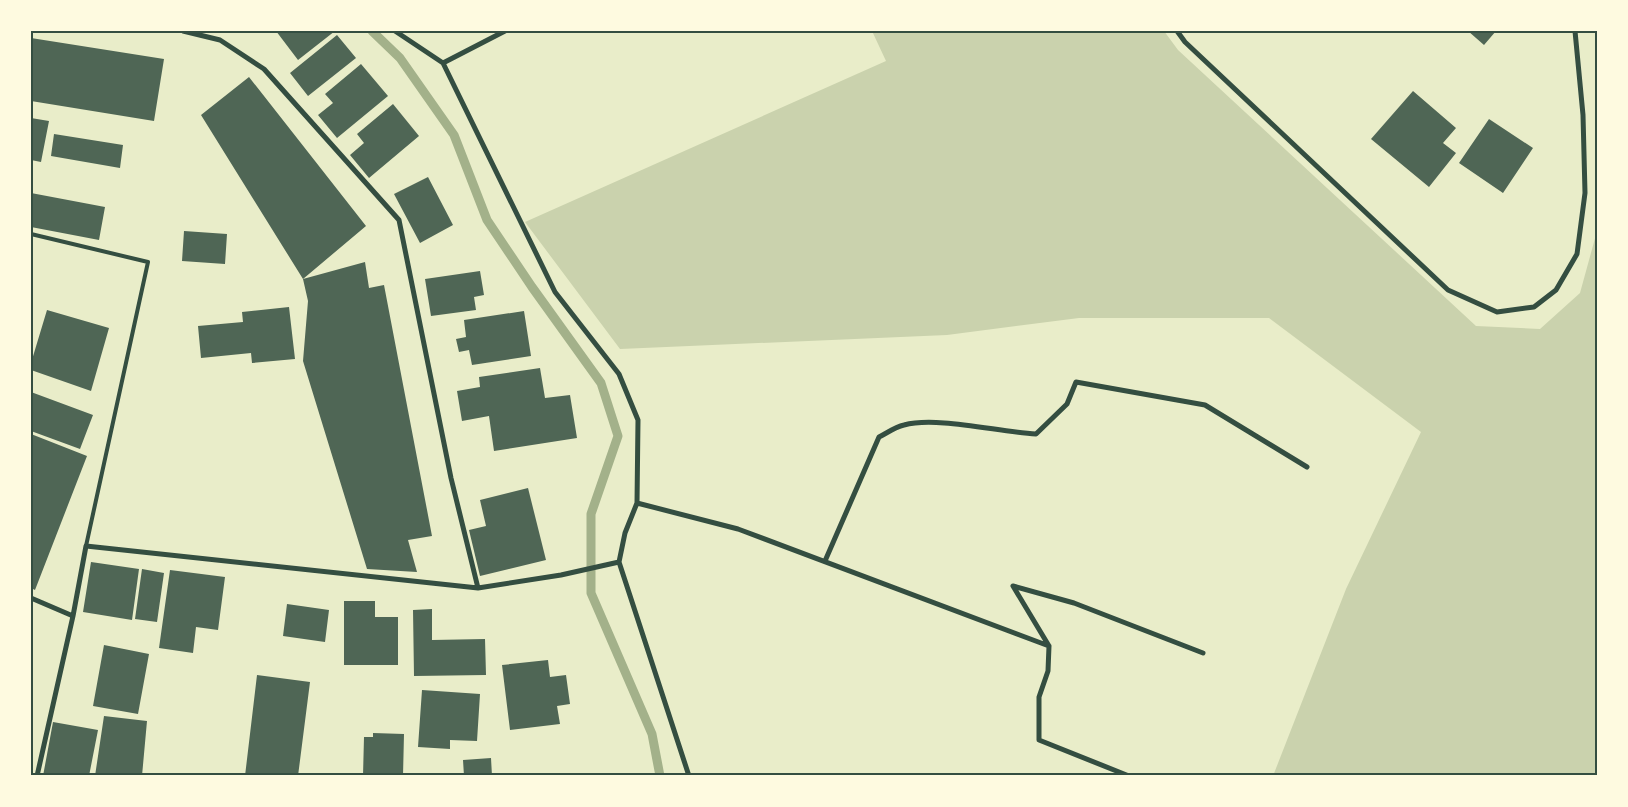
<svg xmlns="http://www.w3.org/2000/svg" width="1628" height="807" font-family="Manrope,sans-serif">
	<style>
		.green { fill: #cad2ad }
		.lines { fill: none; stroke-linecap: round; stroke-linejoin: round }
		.stream { stroke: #a3b18a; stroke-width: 9 }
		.building { fill: #4f6655 }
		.service { stroke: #344e41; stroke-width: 4 }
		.minor { stroke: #344e41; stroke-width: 5 }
		.neatline { fill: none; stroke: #344e41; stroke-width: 2 }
	</style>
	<rect width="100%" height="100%" fill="#e9edc9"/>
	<path class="green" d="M872 31H1164L1178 50 1476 326 1540 329 1580 293 1597 231V776H1273L1346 589 1421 432 1269 318H1079L947 335 620 349 525 222 886 61Z"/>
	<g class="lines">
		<path class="stream" d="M372 31 400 58 454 135 487 220 532 287 601 383 618 436 591 514V593L652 734 660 776"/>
	</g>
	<path class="building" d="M276 31H335L298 60Z
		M1468 31H1496L1484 45Z
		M337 35 356 58 308 96 290 73Z
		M31 38 164 59 154 121 31 101Z
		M361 64 388 96 337 138 318 115 333 103 325 94Z
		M249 77 366 226 303 279 201 115Z
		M1413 91 1456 128 1443 143 1456 153 1429 187 1371 139Z
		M393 104 419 136 369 178 350 155 364 143 357 134Z
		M31 118 49 121 41 162 31 160Z
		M1489 119 1533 148 1503 193 1459 163Z
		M54 134 123 145 120 168 51 156Z
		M428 177 453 225 420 243 394 194Z
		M31 193 105 207 99 240 31 227Z
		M184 231 227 234 225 264 182 261Z
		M365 262 369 288 384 285 432 536 408 540 417 572 367 569 303 361 308 301 303 279Z
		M480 271 484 295 474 297 476 310 431 316 425 279Z
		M289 307 295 359 252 363 251 353 201 358 198 326 243 322 242 312Z
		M47 310 109 328 91 391 31 370V363Z
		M524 311 531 356 472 365 469 350 459 352 456 339 466 337 464 320Z
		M540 368 545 398 570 395 577 438 494 451 489 416 462 421 457 391 480 387 479 377Z
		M31 392 93 415 80 449 31 431Z
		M31 434 87 456 35 590 31 588Z
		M528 488 546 560 480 576 469 530 486 526 480 500Z
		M91 562 139 569 132 620 83 612Z
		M142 569 164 573 157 622 135 619Z
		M170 570 225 577 218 630 196 627 193 653 159 648Z
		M344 601H375V617H398V665H344Z
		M287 604 329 610 325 642 283 636Z
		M432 609V640L485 639 486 675 414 676 413 610Z
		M104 645 149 654 138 714 93 706Z
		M548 660 550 677 566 675 570 704 557 706 560 724 510 730 502 665Z
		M257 675 310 682 298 776H245Z
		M422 690 480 694 477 741 450 740V749L418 747Z
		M104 716 147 721 142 776H95Z
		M53 722 98 730 89 776H43Z
		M373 733 404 734 403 776H363L364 737H373Z
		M491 758 492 776H464L463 760Z"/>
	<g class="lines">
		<path class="service" d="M31 234 148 262 86 546"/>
		<path class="minor" d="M183 31 220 40 264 69 399 220 451 478 478 588
			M395 31 443 63 555 292 619 374 638 420 637 503 625 533 619 562 689 776
			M1177 31 1185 42 1448 290 1497 312 1534 307 1556 290 1577 254 1585 193 1583 115 1575 31
			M443 63 505 31
			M637 503 738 529 1049 646
			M825 561 879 437C887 433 895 427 904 425 936 416 999 432 1036 434L1067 404 1076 382 1205 405 1307 467
			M31 598 73 616
			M37 776 73 616 86 546 478 588 561 575 619 562
			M1129 776 1039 740V697L1048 671 1049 646 1013 586 1074 603 1203 653"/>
	</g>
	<rect width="1628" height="807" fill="none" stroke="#fefae0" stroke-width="65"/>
	<rect x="32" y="32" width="1564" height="742" class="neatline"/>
</svg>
